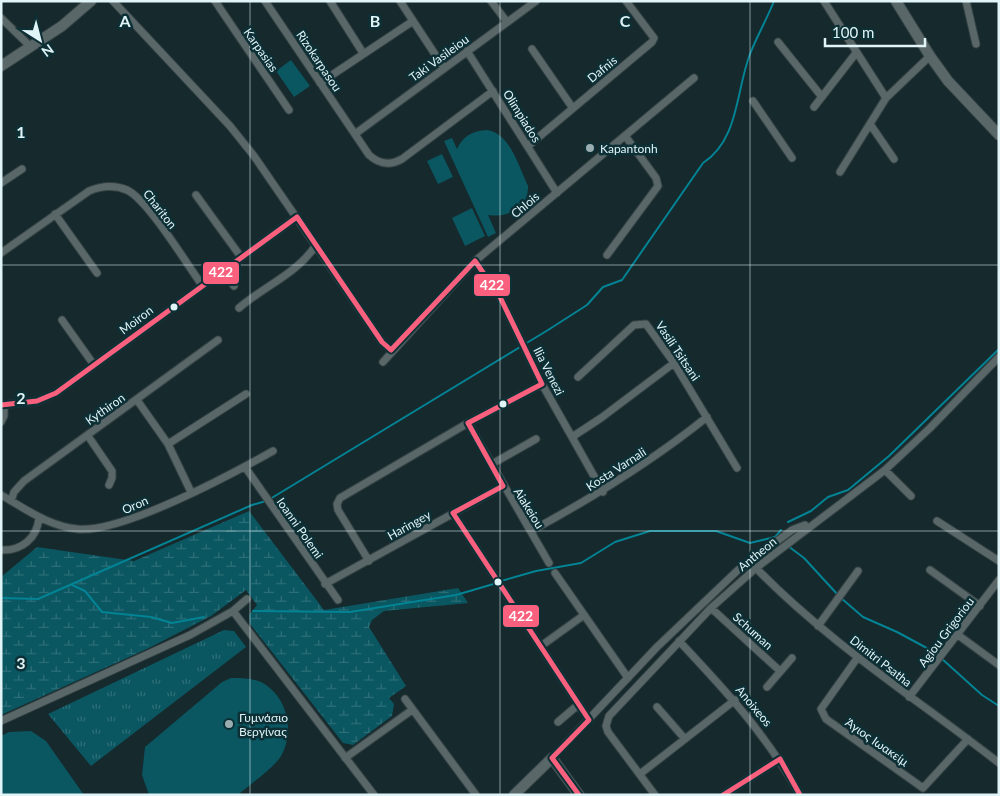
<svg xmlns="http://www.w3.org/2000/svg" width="1000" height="796" font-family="Lato,sans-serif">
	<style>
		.grass { fill: url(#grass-tufts) }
		.wetland { fill: url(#wetland-marsh) }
		.pitch { fill: #0a5661 }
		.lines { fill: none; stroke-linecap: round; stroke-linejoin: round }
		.stream { stroke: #038394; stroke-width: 2 }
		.street-casing { stroke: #354345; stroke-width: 9 }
		.secondary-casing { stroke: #354345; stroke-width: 12 }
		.street { stroke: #5a6769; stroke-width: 7 }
		.secondary { stroke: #5a6769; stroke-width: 10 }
		.bus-1-casing { stroke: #0c3036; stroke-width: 9 }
		.bus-1 { stroke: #f8607d; stroke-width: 5 }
		.grid { fill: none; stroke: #e1f4f7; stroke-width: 1; stroke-opacity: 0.55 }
		.poi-dot { fill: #9aadb0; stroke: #0c3036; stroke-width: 2 }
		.bus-dot { fill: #e1f4f7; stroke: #0c3036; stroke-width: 2 }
		.labels { text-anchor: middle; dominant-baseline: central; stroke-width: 5; stroke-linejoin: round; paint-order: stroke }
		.street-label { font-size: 12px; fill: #e1f4f7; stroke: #0c3036 }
		.poi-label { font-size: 12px; fill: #e1f4f7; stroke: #0c3036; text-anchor: start }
		.grid-label { font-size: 16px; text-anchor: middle; font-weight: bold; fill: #e1f4f7; stroke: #0c3036; stroke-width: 5; stroke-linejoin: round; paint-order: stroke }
		.line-badge { stroke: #0c3036; stroke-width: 2 }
		.badge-label { font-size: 14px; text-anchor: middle; font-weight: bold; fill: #fff }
	</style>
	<defs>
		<pattern id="grass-tufts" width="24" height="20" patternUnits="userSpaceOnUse" patternTransform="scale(1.25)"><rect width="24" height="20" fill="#0a5661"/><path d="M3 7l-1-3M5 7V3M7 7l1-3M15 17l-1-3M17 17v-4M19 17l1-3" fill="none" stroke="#2d6f78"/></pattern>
		<pattern id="wetland-marsh" width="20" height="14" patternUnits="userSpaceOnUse" patternTransform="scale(1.25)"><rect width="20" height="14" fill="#0a5661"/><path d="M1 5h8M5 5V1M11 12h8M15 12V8" fill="none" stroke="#2d6f78"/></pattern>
	</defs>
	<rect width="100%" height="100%" fill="#16292c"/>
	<path class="grass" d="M224 630 234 631 246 647 91 766 48 714Z"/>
	<path class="wetland" d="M249 511 324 610 458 588 468 603 384 611 372 620 369 627 406 686 389 698 394 704 392 716 353 745 343 743 250 624 249 615 257 605 246 590 211 616 149 648 1 715V577L37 547 134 561Z"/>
	<path class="pitch" d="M291 60 310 86 294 97 276 71Z
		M487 130C510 133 519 167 528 186 529 208 507 218 488 215L496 233 488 237 444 141 452 138 457 149C463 136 472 131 487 130Z
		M442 154 453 177 438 184 427 161Z
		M472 208 485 236 465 246 452 218Z
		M231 678C241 678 252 678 261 682 288 696 295 732 281 756 273 769 250 784 238 795H149L142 775 145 747 222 682Z
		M31 731 46 741 84 795H1V736L9 732Z"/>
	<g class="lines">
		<path class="stream" d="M270 499 548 330 587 305 603 287 622 280 703 163C739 140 736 90 750 54 757 36 767 19 774 1
			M788 522 811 511 828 497 848 490 889 456 999 349
			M776 536 781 530
			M788 546 804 558 838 595
			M501 581 536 571 581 563 615 542 650 531H716L750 543 775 537 778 539
			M72 585 85 591 102 612 151 617 172 623 204 617
			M1 598 38 599 252 505 266 501
			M841 598 863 617 897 632 938 654
			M253 611 350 612 456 595 497 583
			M941 658 982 695 999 706"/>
		<g class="street-casing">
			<path id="street" d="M113 1 230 126 254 156 382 342 391 350
				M215 1 289 110
				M265 1 369 155C379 164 390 166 402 159L493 91
				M330 1 363 53
				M400 1 444 68
				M491 1 507 22
				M824 1 886 98
				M966 1 976 44
				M1 18 31 47
				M778 42 822 97
				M532 49 572 107
				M467 51 557 193
				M320 83 413 21
				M753 101 792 158
				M814 107 856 53
				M870 124 894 159
				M355 134 536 1
				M528 146 652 42 654 38 626 1
				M840 172 886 98 930 56
				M1 183 22 169
				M196 195 241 257
				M55 214 97 273
				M1 253 89 191C101 186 115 185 127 190 148 200 186 263 202 285
				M607 255 658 186 656 178 626 137
				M475 261 500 297 542 384 603 492
				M222 270 234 286
				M239 308C264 286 297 274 316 245
				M62 320 94 365
				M383 362 475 261 694 78
				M578 377 634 325 646 324 674 363 737 468
				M137 400 168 444 191 492
				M1 405 37 401 56 393 297 217
				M1 422 4 416V405
				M468 423 549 563
				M88 436 112 471V478L109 485
				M572 437 601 418 674 363
				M168 444 246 394
				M492 464 536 439
				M245 467 338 600
				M885 470 911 496
				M1 495C26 509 48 526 77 529 121 534 232 474 273 451
				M11 501 14 492 24 481 218 340
				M453 513 589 720
				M937 521 999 561
				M531 531C594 497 651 462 707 417
				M1 550C22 551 37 538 39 518
				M369 561 338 510 337 504 340 498 468 423 542 384
				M756 568C829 643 917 699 999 763
				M930 570 980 606
				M555 573 628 678
				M325 584 503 486
				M711 608 780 671
				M233 611 374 795
				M818 626 858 571
				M958 635 999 665
				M679 641C726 691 766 734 800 795
				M541 646 584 615
				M858 657 821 709 826 719 923 788 968 739
				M767 687 792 658
				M909 697 999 580
				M405 699 476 795
				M657 707 685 739
				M1 721 190 635 233 611 247 599
				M558 722 579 704
				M345 758 412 710
				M552 758 657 647 738 570 792 530 805 525
				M640 774 735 700
				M655 795 608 732 606 726 609 716 711 608 756 568 885 470 930 428 999 357
				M723 795 780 759"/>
		</g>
		<g class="secondary-casing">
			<path id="secondary" d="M896 1 930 56 948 81 999 135
				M1 66 62 26 91 1
				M514 795 552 758 579 795"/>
		</g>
		<use href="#street" class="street"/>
		<use href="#secondary" class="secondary"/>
		<g class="bus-1-casing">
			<path id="bus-1" d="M1 405 37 401 56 393 297 217 382 342 391 350 475 261 500 297 542 384 468 423 503 486 453 513 589 720 552 758 579 795
				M723 795 780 759 800 795"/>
		</g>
		<use href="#bus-1" class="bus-1"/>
	</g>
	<path class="grid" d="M250 1V795M500 1V795M750 1V795M1 265H999M1 531H999"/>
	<g class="poi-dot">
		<circle cx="590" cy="148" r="5"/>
		<circle cx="229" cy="724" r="5"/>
	</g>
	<g class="bus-dot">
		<circle cx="174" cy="307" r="4.5"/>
		<circle cx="503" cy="404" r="4.5"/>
		<circle cx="498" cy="582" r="4.5"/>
	</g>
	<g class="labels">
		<g class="street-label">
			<text transform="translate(261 50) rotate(55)">Karpasias</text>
			<text transform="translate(439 58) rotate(-36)">Taki Vasileiou</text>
			<text transform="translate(319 61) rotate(56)">Rizokarpasou</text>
			<text transform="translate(602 69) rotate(-39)">Dafnis</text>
			<text transform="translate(522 116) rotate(58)">Olimpiados</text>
			<text transform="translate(525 205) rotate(-40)">Chlois</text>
			<text transform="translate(160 209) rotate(52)">Chariton</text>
			<text transform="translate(136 320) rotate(-37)">Moiron</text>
			<text transform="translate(678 351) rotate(56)">Vasili Tsitsani</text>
			<text transform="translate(549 371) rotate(63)">Ilia Venezi</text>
			<text transform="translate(105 409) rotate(-35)">Kythiron</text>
			<text transform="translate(616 469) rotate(-33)">Kosta Varnali</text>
			<text transform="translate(135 505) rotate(-24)">Oron</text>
			<text transform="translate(529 508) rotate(58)">Aiakeiou</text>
			<text transform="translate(409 525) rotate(-29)">Haringey</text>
			<text transform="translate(300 528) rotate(55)">Ioanni Polemi</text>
			<text transform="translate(757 554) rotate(-39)">Antheon</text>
			<text transform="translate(753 631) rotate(42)">Schuman</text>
			<text transform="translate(946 632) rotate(-53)">Agiou Grigoriou</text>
			<text transform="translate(881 661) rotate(38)">Dimitri Psatha</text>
			<text transform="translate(754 706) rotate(50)">Anoixeos</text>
			<text transform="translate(877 742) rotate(35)">Άγιος Ιωακείμ</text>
		</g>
		<g class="poi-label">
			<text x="600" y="148">Kapantonh</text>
			<text x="239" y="717">Γυμνάσιο<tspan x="239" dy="14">Βεργίνας</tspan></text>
		</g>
	</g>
	<g class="grid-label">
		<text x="125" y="27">A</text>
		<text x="375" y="27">B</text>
		<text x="625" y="27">C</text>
		<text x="21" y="138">1</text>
		<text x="21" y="404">2</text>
		<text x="21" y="669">3</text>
	</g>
	<g class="line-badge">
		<rect x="202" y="261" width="38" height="24" rx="5" fill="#f8607d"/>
		<rect x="473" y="273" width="38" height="24" rx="5" fill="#f8607d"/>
		<rect x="502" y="604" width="38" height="24" rx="5" fill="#f8607d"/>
	</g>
	<g class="badge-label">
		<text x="221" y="277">422</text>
		<text x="492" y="290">422</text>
		<text x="521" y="621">422</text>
	</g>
	<rect width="1000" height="796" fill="none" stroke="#e1f4f7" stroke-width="5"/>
	<g transform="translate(40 40) rotate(144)" stroke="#0c3036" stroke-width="4" paint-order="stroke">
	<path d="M0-4L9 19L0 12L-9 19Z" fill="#e1f4f7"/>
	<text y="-8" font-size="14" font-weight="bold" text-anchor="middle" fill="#e1f4f7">N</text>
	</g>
	<path d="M825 38v8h100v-8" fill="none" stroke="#e1f4f7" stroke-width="2.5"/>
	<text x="832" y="38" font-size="15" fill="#e1f4f7" stroke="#0c3036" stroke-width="4" paint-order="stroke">100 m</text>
</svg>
